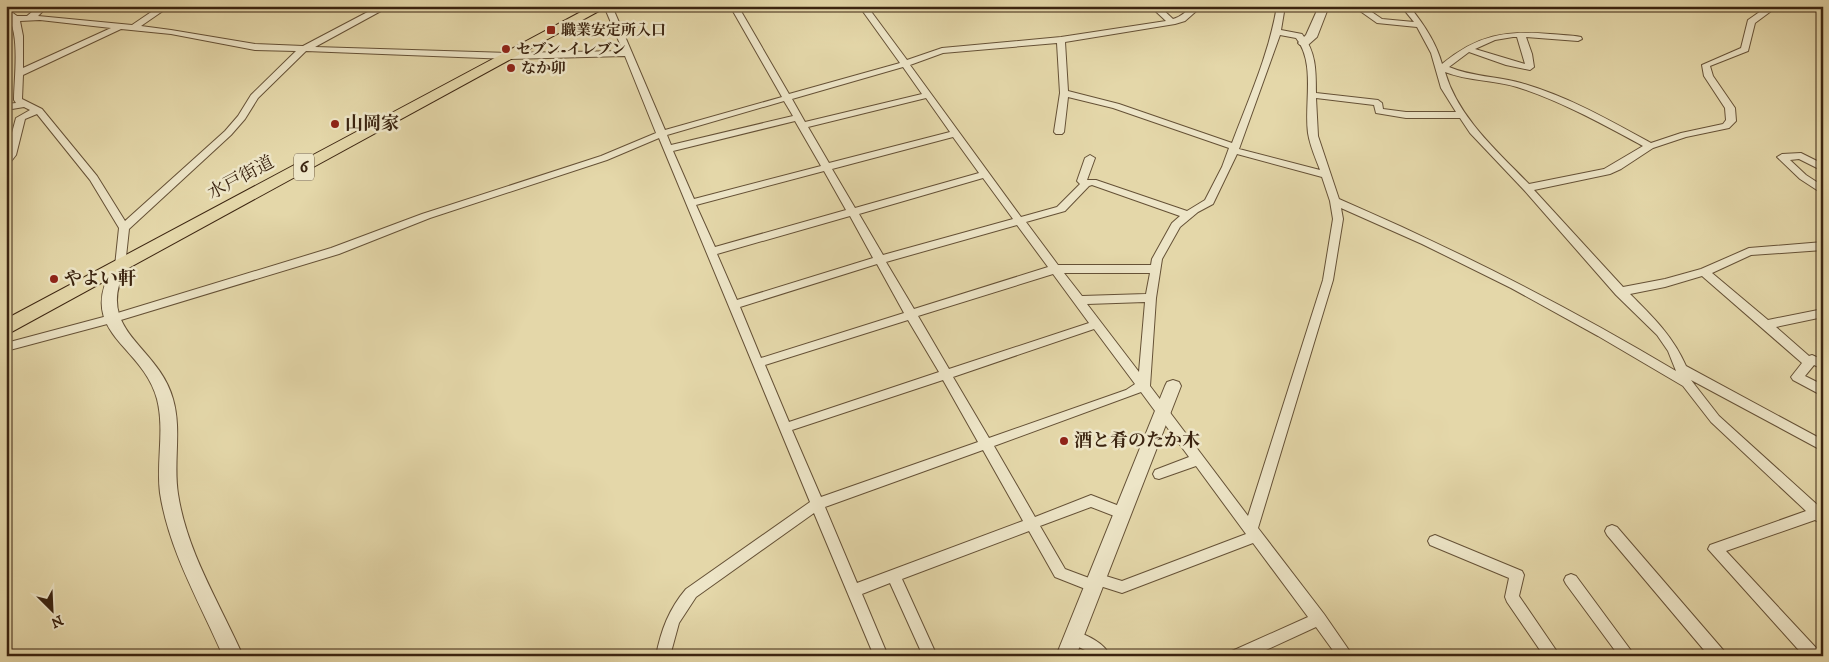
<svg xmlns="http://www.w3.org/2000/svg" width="1829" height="662" font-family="'IM FELL DW Pica','Noto Serif JP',serif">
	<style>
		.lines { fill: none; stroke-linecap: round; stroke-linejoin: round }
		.minor-casing { stroke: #655136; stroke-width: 2 }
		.tertiary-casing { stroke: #655136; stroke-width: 2 }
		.trunk-casing { stroke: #3b2410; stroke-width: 2 }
		.minor { fill: #ede5c7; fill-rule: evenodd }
		.tertiary { fill: #ede5c7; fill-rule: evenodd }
		.trunk { fill: #e4d7a9; fill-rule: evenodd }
		.poi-dot { fill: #8f2418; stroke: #ede5c7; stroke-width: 2 }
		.labels { text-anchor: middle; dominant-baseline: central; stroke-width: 5; stroke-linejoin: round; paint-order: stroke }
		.far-poi-label { font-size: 15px; font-weight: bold; fill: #3b2410; stroke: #ede5c7; text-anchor: start }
		.shield { fill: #ede5c7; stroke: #705e47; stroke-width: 1 }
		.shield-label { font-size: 16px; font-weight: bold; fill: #3b2410 }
		.poi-label { font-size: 18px; font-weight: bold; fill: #3b2410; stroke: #ede5c7; text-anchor: start }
		.street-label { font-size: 18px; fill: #3b2410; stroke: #ede5c7 }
	</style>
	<rect width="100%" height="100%" fill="#e4d7a9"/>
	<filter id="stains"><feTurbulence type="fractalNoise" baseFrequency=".004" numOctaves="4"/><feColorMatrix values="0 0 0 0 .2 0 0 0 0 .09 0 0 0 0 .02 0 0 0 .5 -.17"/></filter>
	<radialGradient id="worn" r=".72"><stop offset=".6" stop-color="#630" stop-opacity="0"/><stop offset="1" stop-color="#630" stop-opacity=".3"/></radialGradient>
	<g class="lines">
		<g class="minor-casing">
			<path id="minor" d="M39 6H48L38 16 132 25 160 6H170L141 26 171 30 255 44 303 46 379 6H390L315 47 509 53 623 51 604 6H612L665 130 782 97 730 6H738L789 94 900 63 859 6H867L907 60 942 48 1061 37 1166 21 1150 6H1159L1173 19C1187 15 1186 6 1202 6L1185 21 1175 24 1065 42 1068 91 1119 104 1232 143C1249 98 1269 54 1277 6H1285L1281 30 1302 34C1316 52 1316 70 1316 93L1378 100 1382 103 1383 109 1406 112H1456L1441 88 1431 53 1417 27 1377 23 1353 6H1363L1382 19 1414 22 1401 6H1409C1423 23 1436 42 1442 64 1477 35 1506 30 1550 34 1560 35 1571 35 1581 37L1582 39 1578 41 1526 37 1532 54 1534 67 1530 70 1506 65 1469 52 1449 67C1472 77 1497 76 1521 83 1567 96 1609 120 1651 143L1681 133 1723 124 1726 120 1725 108 1704 76 1702 65 1741 48 1748 20 1768 6H1778L1755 23 1748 51 1710 66 1713 76 1735 108 1736 121 1729 128 1686 137 1653 148 1621 169 1610 174 1534 190 1623 287 1665 279 1701 269 1749 248 1823 242V250L1751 255 1712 273 1768 320 1823 309V317L1776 327 1809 356 1812 355 1823 360V369L1814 365 1805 376 1823 385V396L1793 380 1791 377 1802 363 1702 276 1665 287 1630 294C1652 316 1673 336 1686 366L1823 440V451L1691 380 1719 416 1823 510V525L1815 520 1726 551 1819 651 1821 656H1804L1708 549 1710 545 1806 511 1711 422 1683 386 1598 336 1511 288 1422 244 1341 208 1343 219 1333 280 1258 528 1324 614 1353 656H1337L1316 627 1253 656H1230L1232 651 1308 617 1253 543 1122 593 1100 586 1098 590 1093 592 1055 577 1029 531 902 579 937 656H923L890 583 862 594 888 656H874L814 513 696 597 679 623 670 656H656C661 630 669 609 686 589L810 502 659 138 607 160 430 218 339 254 111 323 6 351V343L111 315 331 248 422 214 601 156 656 133 625 56 509 59 306 51 258 98 245 119 231 135 129 229 125 266 120 270 115 266 119 228 90 180 37 114 25 119 16 155 9 164 6 165V155L16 118 30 110 24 107 6 110V104L16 103 14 100C14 79 21 30 6 15V8L17 16H27ZM40 20 111 28 23 68V36L20 21ZM121 29 171 34 255 50 296 51 251 95 238 116 225 131 125 221 97 176 42 109 22 99 23 75ZM1280 35 1296 38C1316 63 1304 103 1308 133 1310 146 1316 159 1320 170L1239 149ZM1513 37H1517L1525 64 1475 49 1495 40ZM1057 43 1060 93 1054 132 1056 134H1062L1064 132 1068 97 1113 108 1229 148 1222 167 1205 200 1187 211 1096 180H1087L1095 158 1090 155 1085 158 1077 181 1080 184 1057 207 1021 217 910 65 943 53ZM903 67 922 94 805 122 792 99ZM1445 72C1468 81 1493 80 1517 87 1561 101 1602 124 1643 146L1604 169 1529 184C1497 151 1458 117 1445 72ZM926 98 950 132 829 163 808 127ZM1316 98 1374 105 1376 113 1406 118H1460L1470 133 1524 190 1616 295 1657 335 1668 351 1676 371C1567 306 1455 249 1339 199L1318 136ZM784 101 793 116 671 145 667 135ZM795 121 821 166 694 199 673 151ZM953 137 979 173 855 208 832 169ZM1237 154 1322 177 1330 201 1333 219 1323 280 1248 516 1150 386 1156 298 1162 259 1180 227 1198 212 1213 204ZM824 171 846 210 715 247 696 205ZM983 178 1013 219 883 255 859 214ZM1092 185 1180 216 1172 223 1152 259 1151 265H1058L1026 222 1065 211 1089 186ZM850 216 873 258 737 300 717 254ZM1017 225 1048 267 914 309 886 262ZM877 264 904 313 761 358 740 307ZM1064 273H1150L1146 294 1082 296ZM1053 274 1089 323 949 369 918 316ZM1145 302 1139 372 1087 304ZM908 320 939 372 789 422 765 365ZM1094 329 1135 384 1126 390 989 438 953 377ZM943 380 978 442 821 497 792 430ZM1141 392 1189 457 1155 470 1153 474 1155 478 1159 479 1196 466 1246 534 1122 581 1096 573 1091 575 1089 578 1065 569 1040 526 1091 507 1122 519 1127 517 1129 513 1127 509 1091 495 1035 517 994 446ZM983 450 1023 521 857 583 825 507Z
				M1801 153 1823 164V171L1799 159 1790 160 1806 175 1823 186V194L1800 179 1777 157 1782 154Z
				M1612 525 1617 527 1724 651 1726 656H1709L1607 535 1605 531 1607 527Z
				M1435 535 1522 571 1524 575 1519 596 1560 656H1544L1507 602 1505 597 1509 578 1430 545 1428 541 1430 537Z
				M1571 574 1576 576 1635 656H1619L1566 584 1564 580 1566 576Z
				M1073 630C1086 635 1104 642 1110 656H1092L1087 651 1068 642 1066 637 1068 632Z"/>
		</g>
		<g class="tertiary-casing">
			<path id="tertiary" d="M1319 6H1329L1317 37 1308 45H1300L1298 43 1306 35Z
				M120 261 127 266C92 331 158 344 173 399 182 430 173 462 178 494 187 552 219 602 243 656H223C200 603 169 551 160 493 156 462 165 430 157 399 142 343 73 333 115 263Z
				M1173 380 1179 382 1181 386 1076 656H1056L1165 386 1167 382Z"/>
		</g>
		<g class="trunk-casing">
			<path id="trunk" d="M592 6H608L6 335V319Z"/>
		</g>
		<use href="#minor" class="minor"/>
		<use href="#tertiary" class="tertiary"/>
		<use href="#trunk" class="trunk"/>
	</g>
	<g class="poi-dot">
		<rect x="546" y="25" width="10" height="10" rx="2.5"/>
		<circle cx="506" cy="49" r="5"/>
		<circle cx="511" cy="68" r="5"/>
		<circle cx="335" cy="124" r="5"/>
		<circle cx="54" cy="279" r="5"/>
		<circle cx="1064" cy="441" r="5"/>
	</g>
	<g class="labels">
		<g class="far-poi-label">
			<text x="561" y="30">職業安定所入口</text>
			<text x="516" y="49">セブン-イレブン</text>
			<text x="521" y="68">なか卯</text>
		</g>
		<rect class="shield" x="294" y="153.5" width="20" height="27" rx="4"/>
		<g class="shield-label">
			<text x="304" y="167">6</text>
		</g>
		<g class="poi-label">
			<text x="345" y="124">山岡家</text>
			<text x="64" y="279">やよい軒</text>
			<text x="1074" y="441">酒と肴のたか木</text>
		</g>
		<g class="street-label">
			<text transform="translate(241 178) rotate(-28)">水戸街道</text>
		</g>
	</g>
	<rect width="1829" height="662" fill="none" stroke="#e4d7a9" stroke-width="25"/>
	<rect x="8" y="8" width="1814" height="647" fill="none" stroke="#3b2410" stroke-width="2.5"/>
	<rect x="12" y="12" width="1804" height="637" fill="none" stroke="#3b2410"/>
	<g transform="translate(52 610) rotate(156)" stroke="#ede5c7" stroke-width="4" paint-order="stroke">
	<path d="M0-4L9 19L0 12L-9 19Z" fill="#3b2410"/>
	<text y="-8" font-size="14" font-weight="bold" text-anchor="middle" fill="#3b2410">N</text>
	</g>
	<rect width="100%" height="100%" filter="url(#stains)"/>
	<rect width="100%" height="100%" fill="url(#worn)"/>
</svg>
